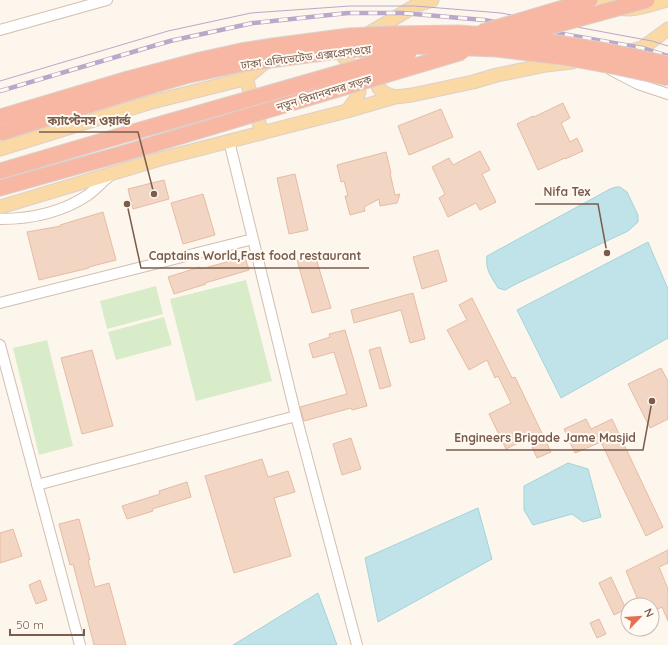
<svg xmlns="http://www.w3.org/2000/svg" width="668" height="645" font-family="Quicksand,'Noto Sans Bengali',sans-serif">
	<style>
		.green { fill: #d8ecc9 }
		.water { fill: #bfe3e8; stroke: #a5d3da }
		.building { fill: #f3d5c3; stroke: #e6bba3 }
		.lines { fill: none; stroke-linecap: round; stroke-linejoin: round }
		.minor-casing { stroke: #d1beb0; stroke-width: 12 }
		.major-casing { stroke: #dad1cd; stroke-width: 15 }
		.highway-casing { stroke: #dad1cd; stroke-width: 17 }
		.minor { stroke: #fff; stroke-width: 10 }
		.major { stroke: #fbd9a5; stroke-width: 13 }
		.highway { stroke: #f7b7a3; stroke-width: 15 }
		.tram { stroke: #b9a8c9; stroke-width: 1 }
		.rail-casing { stroke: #b9a8c9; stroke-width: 4.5 }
		.rail { stroke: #fffaf3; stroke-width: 3; stroke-dasharray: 9; stroke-linecap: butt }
		.highway-bridge-casing { stroke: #dad1cd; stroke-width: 17; stroke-linecap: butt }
		.highway-bridge { stroke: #f7b7a3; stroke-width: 15 }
		.labels { text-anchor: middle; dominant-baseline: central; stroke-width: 4; stroke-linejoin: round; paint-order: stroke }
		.street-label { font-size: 11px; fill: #7a5c4d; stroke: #fffaf3 }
		.leader { fill: none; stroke: #7a5c4d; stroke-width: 1.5 }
		.callout-dot { fill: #7a5c4d; stroke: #fffaf3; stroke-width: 1.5 }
		.callout-label { font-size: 12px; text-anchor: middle; font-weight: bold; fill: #7a5c4d; stroke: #fffaf3; stroke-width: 4; stroke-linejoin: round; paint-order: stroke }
	</style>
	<rect width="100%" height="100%" fill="#fdf6ec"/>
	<path class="green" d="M246 280 272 381 196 401 170 299Z
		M156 286 163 314 107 329 100 301Z
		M164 317 172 345 116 360 108 332Z
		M47 340 73 446 39 455 13 348Z"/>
	<path class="water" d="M616 187H620L627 192 638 215V222L628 231 516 284 505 290 498 288C491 276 485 270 487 256L610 189Z
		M648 242 668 289V338L561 398 517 310Z
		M568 463 588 469 601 517 583 522 572 514 533 525 524 510V486Z
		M478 508 492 559 378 622 365 558Z
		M318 593 337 645H233Z"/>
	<path class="building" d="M563 103 570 118 561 123 570 142 577 138 583 151 565 159V158L538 170 517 124 533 116 534 117Z
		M441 109 453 137 409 155 398 126Z
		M480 151 490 170 482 174 496 202 480 210 476 203 448 217 439 198 445 194 432 167 449 158 453 165Z
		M386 152 391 173H390L395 195 400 194 397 203 380 206 379 199 364 207 365 211 350 215 345 196H348L344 181 341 182 337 165Z
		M295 174 308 230 289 234 277 178Z
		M164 180 169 199 133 209 128 189Z
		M203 194 215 235 183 244 171 203Z
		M103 212 116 260 89 267V268L39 280 27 232 61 226 60 225Z
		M438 250 447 281 422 289 413 257Z
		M315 255 331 308 312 313 297 260Z
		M245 257 249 270 205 283 206 284 174 294 168 277 200 267 201 269Z
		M413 293 425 339 410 343 401 310 354 323 351 310Z
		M472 298 512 378 515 377 551 452 537 458 528 438 506 449 489 414 511 403 498 376 495 378 487 360 469 370 447 330 467 320 459 305Z
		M345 330 367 406 352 410 351 408 304 421 300 407 347 394 334 352 313 358 309 344 330 337 329 334Z
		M380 347 391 386 380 389 369 350Z
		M92 350 113 426 82 434 61 358Z
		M661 368 668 381V419L650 428 628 384Z
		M586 419 591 429 612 419 663 527 646 536 601 442 575 453 564 429Z
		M351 438 361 469 342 475 333 444Z
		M262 459 268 477 288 471 295 492 274 498 291 556 234 573 205 476Z
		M187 482 191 497 152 509 153 511 127 519 122 506 160 494 159 491Z
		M79 519 90 560H88L95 587 109 583 126 645H94L73 564 70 565 59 524Z
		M13 529 22 556 0 563V533Z
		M668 550V563L659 567 668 589V621L662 607 652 612V605H640L626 571Z
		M611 577 626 609 614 615 599 583Z
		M40 580 47 600 36 604 29 585Z
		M599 619 606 634 597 638 590 623Z"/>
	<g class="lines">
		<g class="minor-casing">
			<path id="minor" d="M0 30 107 0
				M611 70 638 84 668 94
				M229 141 253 239
				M0 219C32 219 61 213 88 195 96 189 103 181 111 175
				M0 303 253 239 296 416 37 485
				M0 345 80 645
				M296 416 357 645"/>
		</g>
		<g class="major-casing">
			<path id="major" d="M602 0C625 16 643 7 667 0
				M366 35 415 6 432 0
				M369 39 367 48 372 73 379 88 384 93 395 97
				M337 48 348 62 355 74 359 92 356 99 347 111
				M619 54 642 48 668 29
				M246 78 262 133
				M0 149 148 103 236 81 246 78 263 64 270 60
				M0 207 160 159 347 111 395 97 412 95 473 82 497 75 546 65 572 62"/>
		</g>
		<g class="highway-casing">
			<path id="highway" d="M0 171 116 137
				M0 188 121 154"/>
		</g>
		<use href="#minor" class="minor"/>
		<use href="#major" class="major"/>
		<use href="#highway" class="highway"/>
		<path class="tram" d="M0 81 168 31 251 13 350 6H415L501 13 652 41 668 46"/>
		<g class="rail-casing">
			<path id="rail" d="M0 91 170 41 253 23 348 13H402L484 20 642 48 668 56"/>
		</g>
		<use href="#rail" class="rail"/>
		<g class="highway-bridge-casing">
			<path id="highway-bridge" d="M482 32 590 0
				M519 35 647 0
				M0 117 128 79 200 60 241 51 273 46 349 36 391 34 459 33 486 35 539 40 607 51 668 64
				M0 133 137 90 185 76 241 64 345 50 418 46 497 49 563 57 617 67 668 78
				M116 137 409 53
				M121 154 462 52"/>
		</g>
		<use href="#highway-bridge" class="highway-bridge"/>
	</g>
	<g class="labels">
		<g class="street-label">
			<text transform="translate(306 57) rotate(-7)">ঢাকা এলিভেটেড এক্সপ্রেসওয়ে</text>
			<text transform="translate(324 93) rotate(-17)">নতুন বিমানবন্দর সড়ক</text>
		</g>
	</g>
	<path class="leader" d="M154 194L138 132H39M607 253L598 204H535M127 204L141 268H369M652 401L643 450H446"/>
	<g class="callout-dot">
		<circle cx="154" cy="194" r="4"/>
		<circle cx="607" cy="253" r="4"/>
		<circle cx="127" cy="204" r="4"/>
		<circle cx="652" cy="401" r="4"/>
	</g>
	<g class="callout-label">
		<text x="89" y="125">ক্যাপ্টেনস ওয়ার্ল্ড</text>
		<text x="567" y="196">Nifa Tex</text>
		<text x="255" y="260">Captains World,Fast food restaurant</text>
		<text x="545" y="442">Engineers Brigade Jame Masjid</text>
	</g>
	<g transform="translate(640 617) rotate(65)"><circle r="19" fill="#fffaf3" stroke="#cabbb1"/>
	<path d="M0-3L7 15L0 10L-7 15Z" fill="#e76f51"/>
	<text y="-6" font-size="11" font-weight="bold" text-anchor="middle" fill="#7a5c4d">N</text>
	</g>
	<path d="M10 629v6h74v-6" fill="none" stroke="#7a5c4d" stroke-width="2"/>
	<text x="16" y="629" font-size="12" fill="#7a5c4d" stroke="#fffaf3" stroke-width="3" paint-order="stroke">50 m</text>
</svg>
